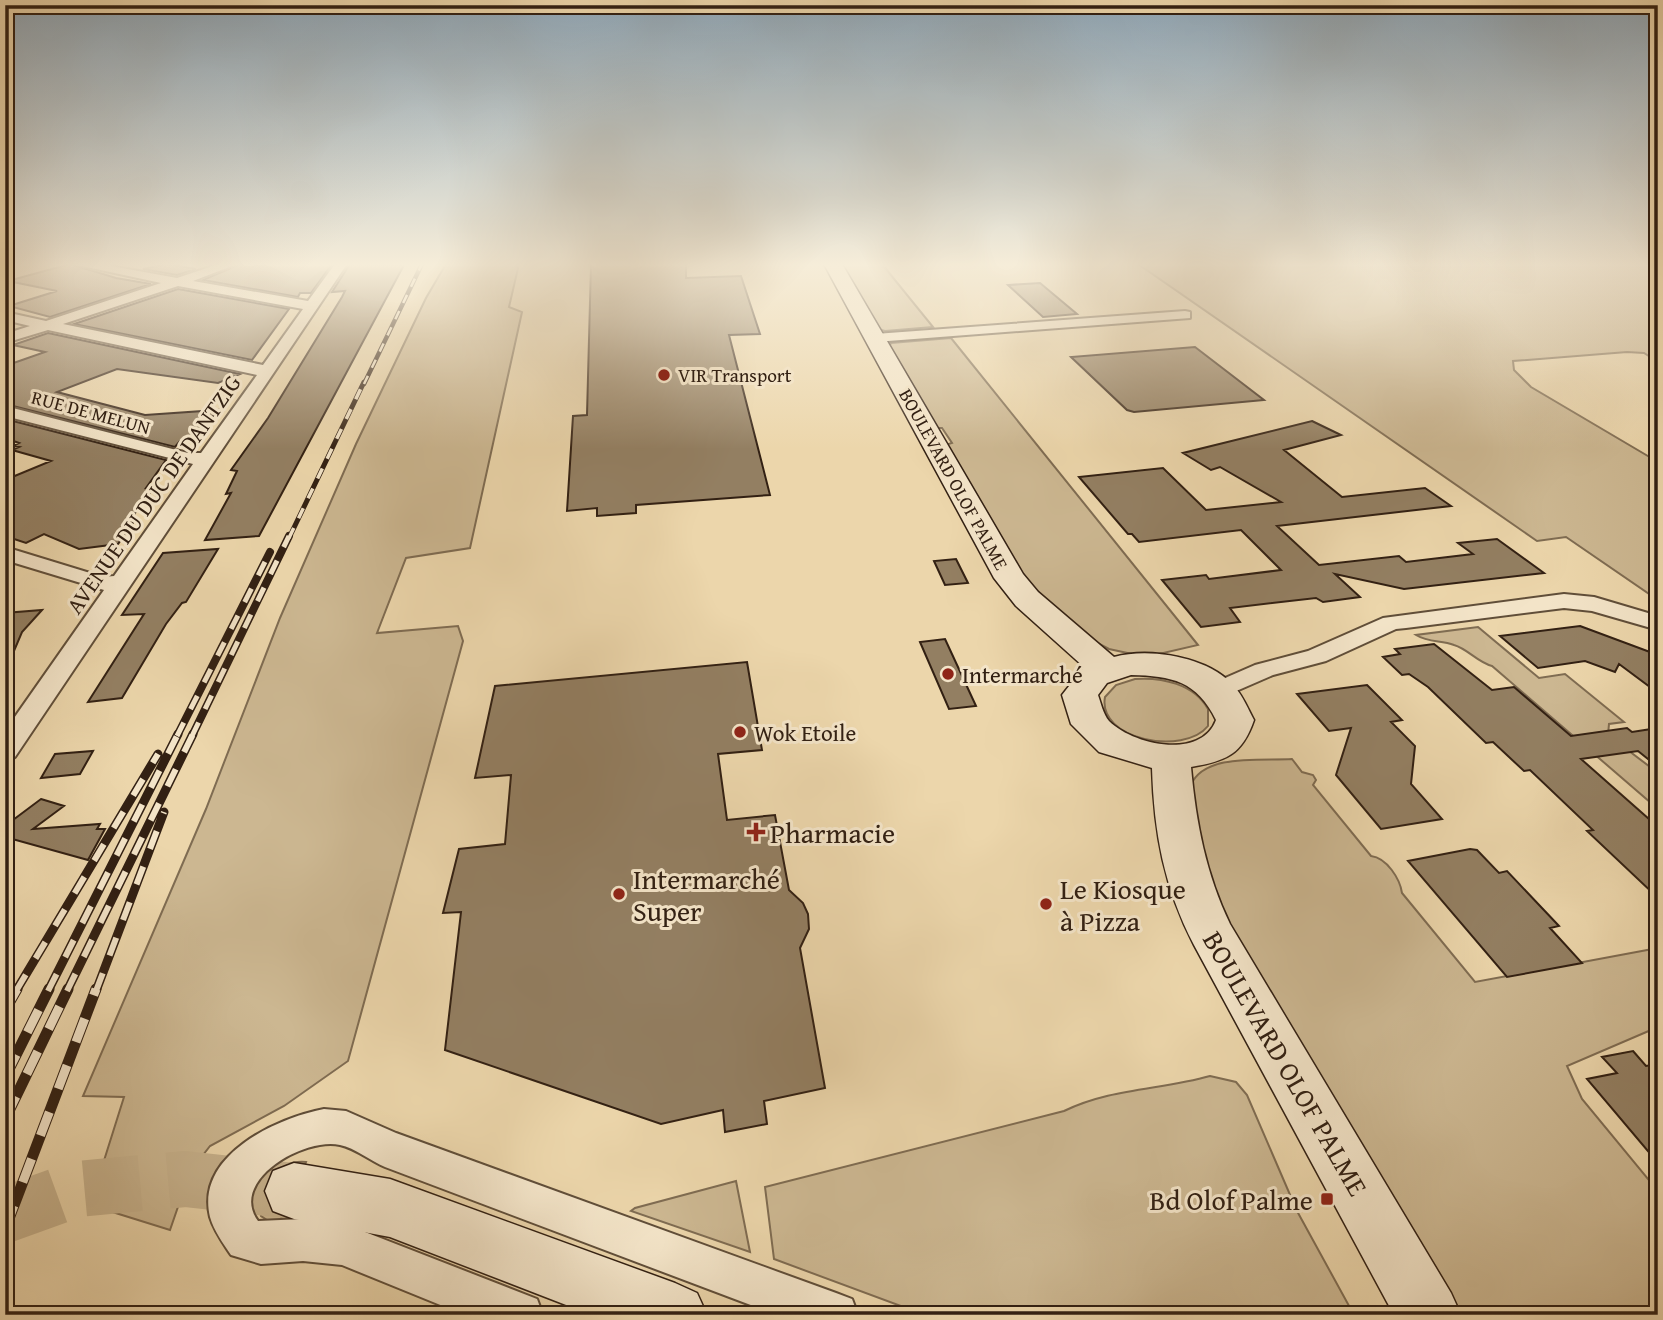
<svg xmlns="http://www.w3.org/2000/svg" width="1663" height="1320" font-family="'Gentium Book Plus',serif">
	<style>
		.green { fill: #ccb791; stroke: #7f6c52; stroke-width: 2 }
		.building { fill: #937f62; stroke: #322013; stroke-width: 2 }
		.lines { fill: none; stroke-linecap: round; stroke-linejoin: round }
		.secondary-tunnel { stroke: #c7b28d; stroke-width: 56; stroke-dasharray: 56 28; stroke-linecap: butt }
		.street-casing { stroke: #604e39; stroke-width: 4 }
		.secondary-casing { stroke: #322013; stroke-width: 3 }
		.street { fill: #f3e4c8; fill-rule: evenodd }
		.secondary { fill: #f3e4c8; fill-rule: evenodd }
		.rail-far4-casing { stroke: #322013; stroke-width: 4.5 }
		.rail-far3-casing { stroke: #322013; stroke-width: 5 }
		.rail-far2-casing { stroke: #322013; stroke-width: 8 }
		.rail-far1-casing { stroke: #322013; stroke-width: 9 }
		.rail-casing { stroke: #322013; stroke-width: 11 }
		.rail-far4 { stroke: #f3e4c8; stroke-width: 2.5; stroke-dasharray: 9; stroke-linecap: butt }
		.rail-far3 { stroke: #f3e4c8; stroke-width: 3.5; stroke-dasharray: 11; stroke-linecap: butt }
		.rail-far2 { stroke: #f3e4c8; stroke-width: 5; stroke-dasharray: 15; stroke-linecap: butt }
		.rail-far1 { stroke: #f3e4c8; stroke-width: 6; stroke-dasharray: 19; stroke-linecap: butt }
		.rail { stroke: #f3e4c8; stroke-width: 9; stroke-dasharray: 25; stroke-linecap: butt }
		.poi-dot { fill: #8f2418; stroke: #f3e4c8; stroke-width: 2.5 }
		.labels { text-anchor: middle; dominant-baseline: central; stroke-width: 6; stroke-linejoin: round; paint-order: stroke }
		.far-poi-label { font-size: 19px; fill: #322013; stroke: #f3e4c8; text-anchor: start }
		.far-street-label { font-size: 19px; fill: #322013; stroke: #f3e4c8 }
		.street-label { font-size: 23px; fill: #322013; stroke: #f3e4c8 }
		.poi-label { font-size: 23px; fill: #322013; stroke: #f3e4c8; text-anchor: start }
		.near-poi-label { font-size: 28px; fill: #322013; stroke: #f3e4c8; text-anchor: start }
		.near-street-label { font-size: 28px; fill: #322013; stroke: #f3e4c8 }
	</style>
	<rect width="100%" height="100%" fill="#ecd6ab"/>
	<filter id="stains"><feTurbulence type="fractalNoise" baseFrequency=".00286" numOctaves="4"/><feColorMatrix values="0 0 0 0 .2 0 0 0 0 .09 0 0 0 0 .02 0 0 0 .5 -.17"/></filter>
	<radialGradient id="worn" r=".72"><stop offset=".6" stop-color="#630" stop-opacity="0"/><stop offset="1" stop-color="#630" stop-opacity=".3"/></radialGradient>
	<path class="green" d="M446 264H519L509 307 522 312 470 548 406 558 377 633 458 626 463 641 348 1061 284 1106 210 1146 190 1172 170 1230 90 1205 124 1097 83 1096 206 809 280 618 356 444 426 298Z
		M840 264H882L933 327 885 331 878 329Z
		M1138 264H1658V362L1644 353 1627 352 1513 361 1514 370 1531 387 1658 462V600L1566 537 1537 541Z
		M951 338 1198 645 1146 657 1109 649 1088 638 1027 582 945 445 952 443 942 428H935L889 347 891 343Z
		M1478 627 1539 678 1565 674 1624 722 1609 724 1608 735 1658 773V809L1492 666C1477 662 1468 649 1454 645 1441 640 1429 643 1416 635Z
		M1135 679C1162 677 1194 684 1208 709V726C1184 756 1097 740 1105 697L1116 685Z
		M1292 759 1302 772 1313 775 1316 780 1313 785 1371 856C1387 858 1400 879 1402 893L1475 982 1658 948V1027L1567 1066 1582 1099 1658 1191V1315H1451L1210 892 1191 785C1204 753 1263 761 1292 759Z
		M1210 1076 1236 1082 1247 1095 1297 1211 1354 1315H925L774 1259 765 1187 1064 1111C1111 1088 1161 1090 1210 1076Z
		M306 1162 280 1221 270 1222 261 1216C252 1188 276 1159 306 1162Z
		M736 1181 750 1252 631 1211 635 1208Z"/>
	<path class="building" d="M70 264 116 278 151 284 50 317 9 306 57 291 8 281Z
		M168 264 196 269 177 275 143 269Z
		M240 264H332L311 293H300L298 297 203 280Z
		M350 264 404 265 259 536 205 540 231 493 226 494 237 471 231 470 268 418 342 297 345 291 332 292Z
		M591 264H686V278L741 276 760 334 729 335 770 495 636 505V513L597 516V508L567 511 573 416 587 415Z
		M1040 283 1077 314 1043 317 1008 285Z
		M178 289 289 309 252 360 74 324Z
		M48 333 240 374 218 383 117 369 57 392 145 415 218 410 194 440 180 441 175 447 5 404V366L45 352 13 345Z
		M1195 347 1264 400 1134 412 1127 410 1071 357Z
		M5 419 166 460 146 488 154 487 130 520H135L118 544 79 549 44 534 26 543 5 536V480L51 461 12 450 19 447 13 446 19 443 5 438Z
		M1312 421 1341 435 1284 450 1342 497 1425 488 1451 506 1277 526 1319 565 1399 556 1406 562 1473 554 1458 543 1497 539 1544 573 1404 589 1335 574 1360 597 1323 602 1316 598 1230 608 1240 622 1201 627 1162 580 1206 575 1209 579 1281 570 1241 530 1139 542 1132 534H1128L1079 477 1163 468 1206 510 1281 502 1220 467 1211 470 1183 453Z
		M218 549 186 602 182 603 166 624 122 698 88 702 144 614 122 615 163 553Z
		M956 559 968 583 945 585 934 561Z
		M42 610 22 632 5 672V613Z
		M1580 626 1658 655V693L1619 664 1615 672 1585 661 1538 668 1500 636Z
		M945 639 976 706 949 709 920 642Z
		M1434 644 1492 690 1514 687 1571 736 1627 728 1632 732 1658 728V767L1638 751 1581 759 1658 827V898L1587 831 1593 830 1530 770 1524 771 1493 742 1486 743 1428 687 1409 674 1402 675 1383 657 1400 654 1395 649Z
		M747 662 762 750 718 754 727 820 775 815 789 890 803 903 808 914 809 929 800 948 825 1088 764 1101 767 1124 725 1132 723 1110 661 1124 445 1050 461 912 443 913 459 849 505 844 511 775 475 778 495 686Z
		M1367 685 1402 720 1391 722 1415 746 1411 784 1442 819 1381 829 1336 775 1351 728 1329 731 1297 694Z
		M93 751 80 774 41 778 55 754Z
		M41 799 64 806 33 829 100 824 97 829H105L88 860 5 837V826Z
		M1470 849 1477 850 1499 873 1507 871 1559 926 1550 928 1582 963 1507 977 1408 861Z
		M1633 1051 1646 1066 1658 1064V1163L1587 1079 1617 1073 1602 1057Z"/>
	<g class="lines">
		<path class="secondary-tunnel" d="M5 1215 77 1189 185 1179 294 1191"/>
		<g class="street-casing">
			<path id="street" d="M73 264H100L177 278 219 264H237L193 281 308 301 335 264H347L15 757 5 760V731L104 590 5 560V547L103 577 114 576 193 464 5 416V406L188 453H201L257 375 48 330 5 343V334L30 326 5 320V312L46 321 161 283ZM178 286 303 309 263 365 63 324Z
				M1185 311 1190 312V318L875 342 868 338 875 334Z
				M1564 594 1594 597 1658 616V630L1592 611 1564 608 1406 628 1396 629 1326 661 1273 675 1227 695H1209L1205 690 1209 685 1255 665 1308 651 1383 618Z
				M324 1109 346 1111 396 1133 836 1293 852 1299 858 1315H777L385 1167C371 1161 355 1148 340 1145 304 1137 228 1181 258 1221L303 1219 342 1223 537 1299 543 1315H465L342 1265 303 1261 261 1264 231 1255C223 1243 214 1231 210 1217 195 1155 277 1118 324 1109Z"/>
		</g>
		<g class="secondary-casing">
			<path id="secondary" d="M824 264H842L1023 574 1038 592 1114 657C1150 647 1209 657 1234 686 1243 696 1248 709 1254 720 1242 755 1226 761 1191 767 1196 823 1206 874 1230 924L1451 1293 1461 1315H1394L1194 945C1164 887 1154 833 1152 768L1099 752 1071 724 1062 695 1084 667 1016 606 994 578ZM1131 675C1172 676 1197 681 1216 720 1201 760 1133 745 1109 721 1103 714 1101 703 1098 695L1107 683Z
				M294 1163 390 1179 675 1283 697 1293 707 1315H592L390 1237 294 1219 273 1211 265 1191 273 1171Z"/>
		</g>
		<use href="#street" class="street"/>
		<use href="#secondary" class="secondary"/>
		<g class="rail-far4-casing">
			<path id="rail-far4" d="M364 384 422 264"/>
		</g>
		<g class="rail-far3-casing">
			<path id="rail-far3" d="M289 538 364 382"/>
		</g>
		<g class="rail-far2-casing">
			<path id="rail-far2" d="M177 736 270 552
				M192 736 289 536"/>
		</g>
		<g class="rail-far1-casing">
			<path id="rail-far1" d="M16 991 158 754
				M48 991 178 734
				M67 991 193 734
				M96 991 164 812"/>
		</g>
		<g class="rail-casing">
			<path id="rail" d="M5 1010 17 989
				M5 1077 49 989
				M5 1119 68 989
				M5 1229 96 989"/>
		</g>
		<use href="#rail-far4" class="rail-far4"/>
		<use href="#rail-far3" class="rail-far3"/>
		<use href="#rail-far2" class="rail-far2"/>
		<use href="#rail-far1" class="rail-far1"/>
		<use href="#rail" class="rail"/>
	</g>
	<linearGradient id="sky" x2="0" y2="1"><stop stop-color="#90a9bb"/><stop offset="0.59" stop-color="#f6edd9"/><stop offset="1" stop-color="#f6edd9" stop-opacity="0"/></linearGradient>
	<rect width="1663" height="449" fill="url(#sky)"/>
	<g class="poi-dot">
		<circle cx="664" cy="375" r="7"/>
		<circle cx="948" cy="674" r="7"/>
		<circle cx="740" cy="732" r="7"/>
		<path d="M752.5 821.5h7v7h7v7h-7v7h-7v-7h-7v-7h7z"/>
		<circle cx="619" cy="894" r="7"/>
		<circle cx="1046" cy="904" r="7"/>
		<rect x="1320" y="1192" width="14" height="14" rx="3.5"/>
	</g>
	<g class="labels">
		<g class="far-poi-label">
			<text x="678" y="375">VIR Transport</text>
		</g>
		<g class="far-street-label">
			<text transform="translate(91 412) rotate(15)">RUE DE MELUN</text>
			<text transform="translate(954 479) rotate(61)">BOULEVARD OLOF PALME</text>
		</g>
		<g class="street-label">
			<text transform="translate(153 494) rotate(-55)">AVENUE DU DUC DE DANTZIG</text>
		</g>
		<g class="poi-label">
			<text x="962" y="674">Intermarché</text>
			<text x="754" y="732">Wok Etoile</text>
		</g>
		<g class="near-poi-label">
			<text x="770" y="832">Pharmacie</text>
			<text x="633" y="878">Intermarché<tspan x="633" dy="32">Super</tspan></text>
			<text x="1060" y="888">Le Kiosque<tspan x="1060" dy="32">à Pizza</tspan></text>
			<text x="1313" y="1199" text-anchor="end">Bd Olof Palme</text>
		</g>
		<g class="near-street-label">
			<text transform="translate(1286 1063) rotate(60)">BOULEVARD OLOF PALME</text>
		</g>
	</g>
	<rect width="1663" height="1320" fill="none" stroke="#ecd6ab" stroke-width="28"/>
	<rect x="7" y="7" width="1649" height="1306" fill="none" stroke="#322013" stroke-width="3.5"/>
	<rect x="14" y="14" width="1635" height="1292" fill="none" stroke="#322013" stroke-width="2"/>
	<rect width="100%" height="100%" filter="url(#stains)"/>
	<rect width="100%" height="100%" fill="url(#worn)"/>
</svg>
